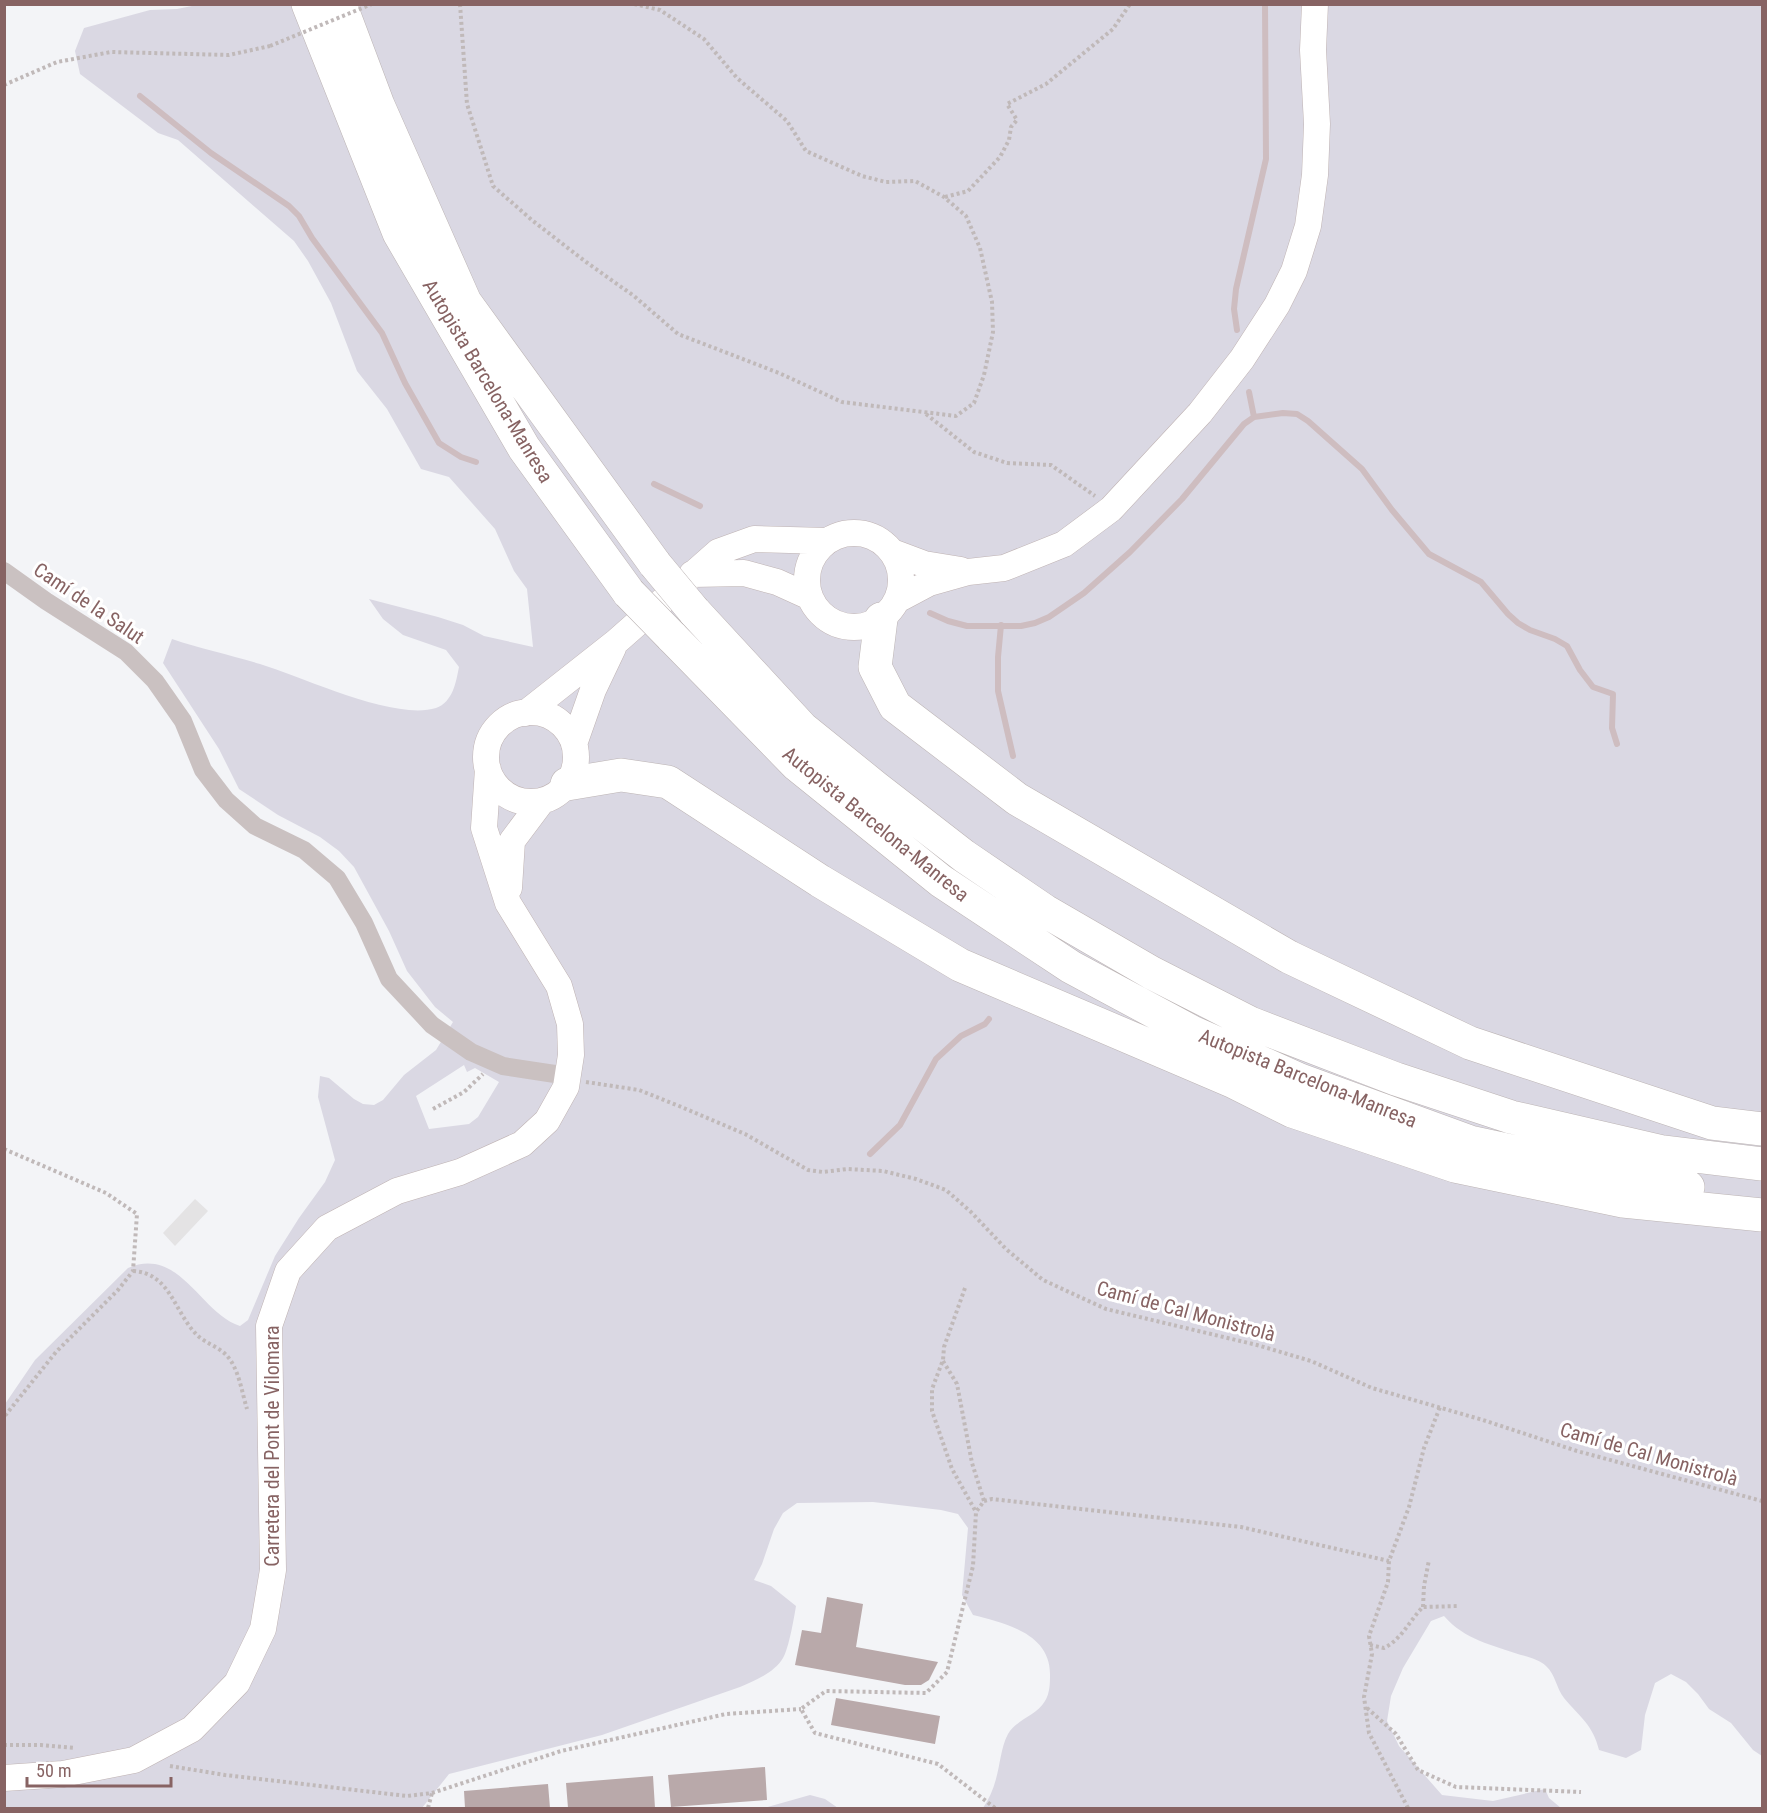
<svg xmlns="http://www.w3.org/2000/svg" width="1767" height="1813" font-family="'Roboto Condensed',sans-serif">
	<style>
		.built { fill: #e4e3e4 }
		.green { fill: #dad8e3; fill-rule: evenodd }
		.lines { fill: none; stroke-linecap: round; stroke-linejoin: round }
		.stream { stroke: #cebdc0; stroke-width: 6 }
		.building { fill: #b9a9aa }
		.secondary-casing { stroke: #bfb3b3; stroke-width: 27 }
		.highway-casing { stroke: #bcb4b4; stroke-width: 34 }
		.path { stroke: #c0b9b9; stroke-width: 4; stroke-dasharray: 3 3; stroke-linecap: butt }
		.street { stroke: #cac1c1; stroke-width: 18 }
		.secondary { stroke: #fff; stroke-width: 26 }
		.highway { stroke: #fff; stroke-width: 33 }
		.highway-bridge-casing { stroke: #bcb4b4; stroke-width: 34; stroke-linecap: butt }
		.path-bridge { stroke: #c0b9b9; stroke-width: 4; stroke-dasharray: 3 3; stroke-linecap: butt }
		.highway-bridge { stroke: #fff; stroke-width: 33 }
		.labels { text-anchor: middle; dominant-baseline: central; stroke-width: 6; stroke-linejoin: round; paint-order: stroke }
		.street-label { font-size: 20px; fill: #876363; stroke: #fff }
	</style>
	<rect width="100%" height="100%" fill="#f3f4f7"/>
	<path class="built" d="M195 1199 208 1211 175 1246 163 1233Z"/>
	<path class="green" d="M202 4 1762 5V1756L1753 1750 1731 1723 1709 1709 1698 1694 1686 1682 1671 1674 1655 1683 1645 1715 1641 1750 1626 1758 1599 1750C1593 1725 1580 1717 1564 1698 1556 1688 1556 1675 1546 1666 1540 1660 1529 1657 1521 1655 1492 1645 1465 1640 1444 1616L1431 1621 1403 1668 1391 1696 1387 1721 1399 1746 1442 1795 1493 1801 1545 1789 1549 1798 1561 1808H983C989 1799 993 1790 996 1779 1000 1765 1001 1747 1008 1734 1017 1719 1036 1716 1045 1701 1050 1693 1050 1683 1050 1674 1050 1633 1004 1623 973 1615L962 1595 968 1528 958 1514 941 1510 873 1502 797 1503 783 1513 774 1529 762 1564 754 1580 771 1586 796 1606C794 1618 789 1648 783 1658 775 1672 755 1681 740 1687L602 1735 449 1774 422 1808H5V1404L35 1360 128 1268C180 1246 200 1313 240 1326L248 1320 275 1256 299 1218 325 1182 335 1160 318 1097 320 1076 329 1078 354 1099 363 1104 374 1105 383 1100 404 1075 436 1050 453 1022 435 1007 407 971 389 931 354 867 339 851 320 837 278 815 239 789 219 749 163 663 172 639C201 649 231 655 260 664 303 677 394 721 436 708 453 702 456 682 459 667L446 650 403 635 383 619 369 599 438 617 463 625 484 636 533 647 527 589 514 571 495 529 449 477 421 469 387 409 357 371 331 303 308 261 294 241 178 140 158 133 80 74 75 51 84 28 150 10 177 9ZM464 1065 467 1072 475 1068 499 1082 478 1117 469 1124 429 1129 416 1096Z
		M810 1795 825 1799 838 1808H764Z"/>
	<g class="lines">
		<path class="stream" d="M140 96 211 153 289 206 299 216 312 238 382 333 405 383 439 443 461 457 476 462
			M1237 330 1234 309 1236 289 1266 159 1265 4
			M1249 392 1254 417
			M654 484 700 506
			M930 613 948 621 967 626H1021L1035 623 1049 617 1084 593 1130 552 1182 499 1244 424 1254 417 1283 413 1297 414 1308 421 1362 469 1392 510 1429 554 1481 582 1508 614 1518 623 1530 630 1555 639 1567 646 1580 670 1593 687 1613 694 1612 728 1617 744
			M1001 625 998 657V691L1013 756
			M870 1154 900 1125 936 1059 961 1036 985 1024 989 1019"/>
	</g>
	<path class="building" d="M827 1597 863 1604 856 1647 938 1662 929 1680 921 1685H905L795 1665 802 1630 821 1633Z
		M836 1698 940 1716 935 1744 831 1725Z
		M765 1767 767 1800 671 1807 668 1775Z
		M653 1776 655 1808H568L566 1783Z
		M548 1784 550 1808H465L464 1791Z"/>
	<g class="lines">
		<g class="secondary-casing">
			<path id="secondary" d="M807 580a47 47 0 1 1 94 0a47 47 0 1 1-94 0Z
				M892 552 924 564 961 570
				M692 574 744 573 777 582 810 597
				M897 600 929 583 968 572 1004 568 1064 544 1111 509 1200 413 1242 359 1277 305 1294 271 1308 226 1315 175 1317 124 1313 50 1315 4
				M486 757a45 45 0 1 1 90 0a45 45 0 1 1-90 0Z
				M526 713 616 642 718 552 754 539 827 541
				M574 744 593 690 613 648
				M509 888 512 841 542 801
				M4 1778 63 1774 134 1760 192 1729 237 1683 263 1629 273 1570 269 1326 288 1271 327 1228 397 1191 460 1172 522 1144 547 1121 566 1087 571 1055 570 1024 559 986 508 903 484 828 488 769"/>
		</g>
		<g class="highway-casing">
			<path id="highway" d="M308 4 399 233 524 448 629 593
				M340 4 378 105 465 302 655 564
				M694 611 802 728 875 787 964 856 1045 911 1152 973 1250 1023 1396 1079 1511 1117 1663 1152 1762 1164
				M881 619 875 667 895 706 1017 799 1289 957 1470 1043 1712 1123 1762 1129
				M671 636 797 765 941 881 1071 967 1192 1032 1300 1080 1470 1142 1654 1182 1688 1187
				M567 784 621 775 668 782 820 881 960 965 1232 1081 1292 1111 1455 1166 1623 1201 1762 1215"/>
		</g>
		<path class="path" d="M460 4 467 104 493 186 533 221 586 262 634 296 678 334 779 373 842 402 956 416 974 403 984 375 993 332 992 302 980 248 966 216 944 197 915 181 886 182 862 176 806 151 787 121 737 78 704 39 660 10 634 4
			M592 4H607
			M4 85 57 62 111 52 229 55 270 46
			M945 197 968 191 1000 157 1009 140 1011 127 1017 120 1007 104 1046 84 1113 29 1130 4
			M926 414 974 452 1007 463 1051 465 1095 496
			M586 1082 639 1090 679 1106 745 1134 808 1170 823 1172 847 1169 883 1171 916 1179 946 1190 971 1212 1006 1249 1043 1280 1106 1309 1257 1345 1311 1361 1372 1388 1483 1420 1577 1451 1762 1501
			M433 1109 464 1092 483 1074
			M4 1149 106 1193 137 1214 133 1271 118 1290 56 1352 4 1417
			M133 1271C171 1273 174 1313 198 1336 207 1344 221 1348 228 1357 239 1370 242 1393 247 1409
			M965 1288 944 1347 943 1360 932 1389V1411L952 1469 976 1512
			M943 1361 957 1384 972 1463 984 1501
			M1423 1607 1424 1586 1429 1560
			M1370 1645 1384 1648C1402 1639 1409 1621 1423 1607L1458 1606
			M1367 1708 1396 1734 1418 1770 1456 1787 1581 1792
			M4 1745H41L75 1748
			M170 1766 225 1775 407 1796 432 1793 561 1751 726 1714 801 1709
			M428 1808 432 1793
			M995 1808 938 1764 815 1733 801 1709 826 1691 926 1693 947 1672 973 1566 976 1512 984 1501 992 1499 1241 1527 1389 1561
			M1408 1808 1369 1733 1364 1697 1372 1654 1369 1636 1388 1582 1389 1561 1409 1507 1424 1448 1440 1407"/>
		<path class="street" d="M4 571 46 601 126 652 155 681 183 721 203 770 226 800 255 826 304 850 337 878 364 923 389 979 432 1025 471 1052 503 1066 568 1076"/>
		<use href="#secondary" class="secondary"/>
		<use href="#highway" class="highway"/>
		<g class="highway-bridge-casing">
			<path id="highway-bridge" d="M655 564 694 611
				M629 593 671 636"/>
		</g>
		<path class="path-bridge" d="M270 46 372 4"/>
		<use href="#highway-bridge" class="highway-bridge"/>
	</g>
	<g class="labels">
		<g class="street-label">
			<text transform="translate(488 381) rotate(59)">Autopista Barcelona-Manresa</text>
			<text transform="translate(89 603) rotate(34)">Camí de la Salut</text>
			<text transform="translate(876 824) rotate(39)">Autopista Barcelona-Manresa</text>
			<text transform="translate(1308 1078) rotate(22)">Autopista Barcelona-Manresa</text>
			<text transform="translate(1186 1311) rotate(15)">Camí de Cal Monistrolà</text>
			<text transform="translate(272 1446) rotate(-90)">Carretera del Pont de Vilomara</text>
			<text transform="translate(1649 1454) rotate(16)">Camí de Cal Monistrolà</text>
		</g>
	</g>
	<rect width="1767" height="1813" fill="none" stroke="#876363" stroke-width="12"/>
	<path d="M27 1777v9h144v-9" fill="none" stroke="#876363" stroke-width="3"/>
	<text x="36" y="1777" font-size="18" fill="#876363" stroke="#ffffff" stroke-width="4.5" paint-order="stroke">50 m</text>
</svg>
